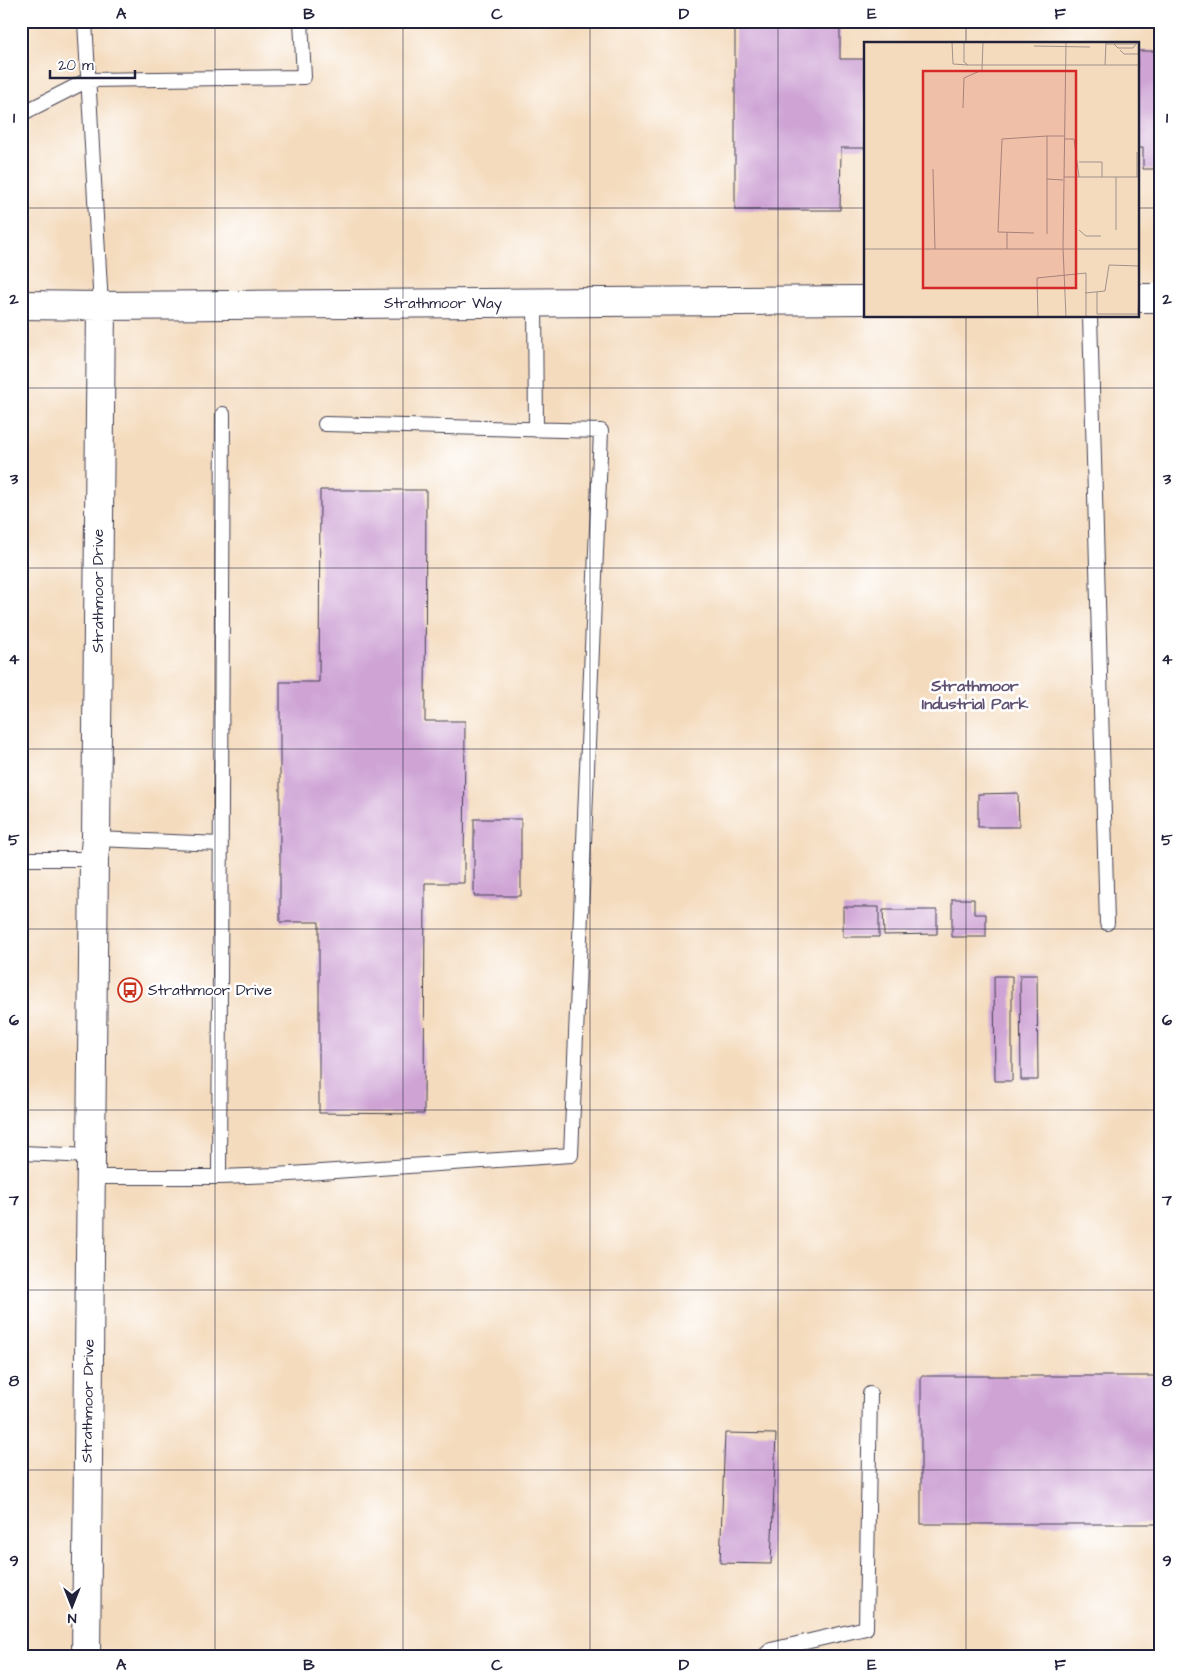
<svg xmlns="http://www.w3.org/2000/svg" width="1181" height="1678" font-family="'Architects Daughter',sans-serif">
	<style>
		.building { fill: #cfa4d5 }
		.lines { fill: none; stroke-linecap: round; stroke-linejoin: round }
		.service-casing { stroke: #423e4f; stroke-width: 16 }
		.minor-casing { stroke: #423e4f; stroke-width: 30 }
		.service { stroke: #fff; stroke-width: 14 }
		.minor { stroke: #fff; stroke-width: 28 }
		.grid { fill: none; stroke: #22223b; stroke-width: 1; stroke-opacity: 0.55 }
		.labels { text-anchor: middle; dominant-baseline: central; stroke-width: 5; stroke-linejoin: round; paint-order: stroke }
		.street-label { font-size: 15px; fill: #22223b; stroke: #fff }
		.poi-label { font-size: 15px; fill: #22223b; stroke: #fff; text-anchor: start }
		.neighbourhood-label { font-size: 16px; font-weight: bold; fill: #5f5071; stroke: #fff }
		.inset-road { fill: none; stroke: #a0918a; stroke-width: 1 }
		.view { fill: #d62828; fill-opacity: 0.15; stroke: #d62828; stroke-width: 2.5 }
		.inset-edge { fill: none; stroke: #22223b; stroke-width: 2.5 }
		.neatline { fill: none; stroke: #22223b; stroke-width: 2 }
		.grid-label { font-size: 16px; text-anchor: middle; font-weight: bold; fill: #22223b }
	</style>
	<rect width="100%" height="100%" fill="#fff"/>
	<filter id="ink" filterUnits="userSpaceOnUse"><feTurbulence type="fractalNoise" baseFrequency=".02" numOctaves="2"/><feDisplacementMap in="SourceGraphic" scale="10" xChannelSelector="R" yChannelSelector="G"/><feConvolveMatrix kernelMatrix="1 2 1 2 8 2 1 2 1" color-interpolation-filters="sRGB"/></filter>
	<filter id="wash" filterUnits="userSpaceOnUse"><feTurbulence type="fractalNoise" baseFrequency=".0096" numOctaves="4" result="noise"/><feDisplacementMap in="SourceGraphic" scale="20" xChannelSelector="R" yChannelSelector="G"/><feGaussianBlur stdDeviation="1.12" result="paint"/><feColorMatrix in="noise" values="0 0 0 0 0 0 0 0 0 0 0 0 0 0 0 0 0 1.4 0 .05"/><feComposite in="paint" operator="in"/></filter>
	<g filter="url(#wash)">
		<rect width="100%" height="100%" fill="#f4dbbe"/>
		<g id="blocks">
			<path class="building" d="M735 21H840V59H865V148H841L840 210H735Z
				M1137 51H1160V169H1143V148H1137Z
				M320 490H426L425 721H465L464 883H425L424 1114 319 1113V922H280V682H319Z
				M1018 793 1019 827H978V794Z
				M474 819H521V896H474Z
				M952 899H974V914H986V937H952Z
				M843 907H879V937H843Z
				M883 910H937V934L884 935Z
				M1020 975H1037L1038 1080H1021Z
				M994 976H1012V1081H995Z
				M921 1376H1160V1524H921Z
				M725 1433 776 1434 771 1564 720 1563Z"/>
		</g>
	</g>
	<g filter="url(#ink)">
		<use href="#blocks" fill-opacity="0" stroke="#423e4f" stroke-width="1"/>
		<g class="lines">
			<g class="service-casing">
				<path id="service" d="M85 21 101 306
					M21 112H25L88 80 304 77 301 21
					M535 302 536 430
					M1090 316 1107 923
					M96 839 221 844
					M21 859H94
					M21 1153 91 1156
					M91 1177H219L223 414
					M219 1177 276 1175 571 1155 601 431 325 424
					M763 1657 771 1650 866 1628 870 1394"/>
			</g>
			<g class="minor-casing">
				<path id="minor" d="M1137 298H1160
					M21 305 101 306 865 300
					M86 1657 94 859 96 839 101 306"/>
			</g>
			<use href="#service" class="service"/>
			<use href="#minor" class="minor"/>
		</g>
	</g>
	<path class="grid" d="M215 21V1657M403 21V1657M590 21V1657M778 21V1657M966 21V44M21 208H865M1137 208H1160M966 316V1657M21 388H1160M21 568H1160M21 749H1160M21 929H1160M21 1110H1160M21 1290H1160M21 1470H1160"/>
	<defs>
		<g id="bus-ring" transform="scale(1.25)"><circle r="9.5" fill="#fff" stroke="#c8321e" stroke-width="1.5"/><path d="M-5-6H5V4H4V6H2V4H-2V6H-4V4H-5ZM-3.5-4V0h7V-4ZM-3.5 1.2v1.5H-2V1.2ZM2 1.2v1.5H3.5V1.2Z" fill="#c8321e"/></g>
	</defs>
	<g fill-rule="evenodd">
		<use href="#bus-ring" x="130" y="990"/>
	</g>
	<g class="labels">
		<g class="street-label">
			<text x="443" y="303">Strathmoor Way</text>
			<text transform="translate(98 591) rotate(-90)">Strathmoor Drive</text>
			<text transform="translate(88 1401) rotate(-89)">Strathmoor Drive</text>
		</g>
		<g class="poi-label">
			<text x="148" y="990">Strathmoor Drive</text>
		</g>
		<g class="neighbourhood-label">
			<text x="975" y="686">Strathmoor<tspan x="975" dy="18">Industrial Park</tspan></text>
		</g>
	</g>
	<g transform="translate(864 42)">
		<rect width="275" height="275" fill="#f4dbbe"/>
		<path class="inset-road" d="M15 0H45M88 0 89 22 104 23M100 0V20L104 23H275M202 0 199 206 202 275M242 2H273M250 2 254 6H269L273 1M170 4 226 5M256 8 260 12H275M241 23 242 0M99 66 100 36 118 28 119 0M200 97H210L215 135M273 110V135M215 120H238V135M69 127 71 207M200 135H275M183 137 199 138M215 188 222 194H237M252 188V135M143 190V207M170 191 134 190 138 97 183 94M183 192V94H200M0 207H275M233 250V272H274L275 244M221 251 241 249 245 223 275 224M174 275 173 236 222 231V275"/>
		<path class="view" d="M59 29H212V246H59Z"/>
		<rect width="275" height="275" class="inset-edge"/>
	</g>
	<rect width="1181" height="1678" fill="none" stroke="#fff" stroke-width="55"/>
	<g transform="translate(72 1606) rotate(180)" stroke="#ffffff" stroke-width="4" paint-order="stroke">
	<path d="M0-4L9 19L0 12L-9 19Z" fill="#22223b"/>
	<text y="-8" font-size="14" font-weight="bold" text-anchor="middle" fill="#22223b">N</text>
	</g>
	<path d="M50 70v8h85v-8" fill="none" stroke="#22223b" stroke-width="2.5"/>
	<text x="58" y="70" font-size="15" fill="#22223b" stroke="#ffffff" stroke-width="4" paint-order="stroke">20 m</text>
	<rect x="28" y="28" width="1126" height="1622" class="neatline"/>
	<g class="grid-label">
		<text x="121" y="19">A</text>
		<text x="309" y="19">B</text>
		<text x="497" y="19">C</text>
		<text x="684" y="19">D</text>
		<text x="872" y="19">E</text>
		<text x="1060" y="19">F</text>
		<text x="14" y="123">1</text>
		<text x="1167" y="123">1</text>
		<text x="14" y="304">2</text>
		<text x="1167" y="304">2</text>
		<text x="14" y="484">3</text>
		<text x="1167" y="484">3</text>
		<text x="14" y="664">4</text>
		<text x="1167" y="664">4</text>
		<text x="14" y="845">5</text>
		<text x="1167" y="845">5</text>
		<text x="14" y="1025">6</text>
		<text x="1167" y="1025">6</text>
		<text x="14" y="1205">7</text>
		<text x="1167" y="1205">7</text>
		<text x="14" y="1386">8</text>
		<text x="1167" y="1386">8</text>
		<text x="14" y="1566">9</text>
		<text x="1167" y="1566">9</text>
		<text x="121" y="1670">A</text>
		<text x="309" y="1670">B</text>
		<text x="497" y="1670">C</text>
		<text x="684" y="1670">D</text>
		<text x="872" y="1670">E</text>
		<text x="1060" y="1670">F</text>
	</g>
</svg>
